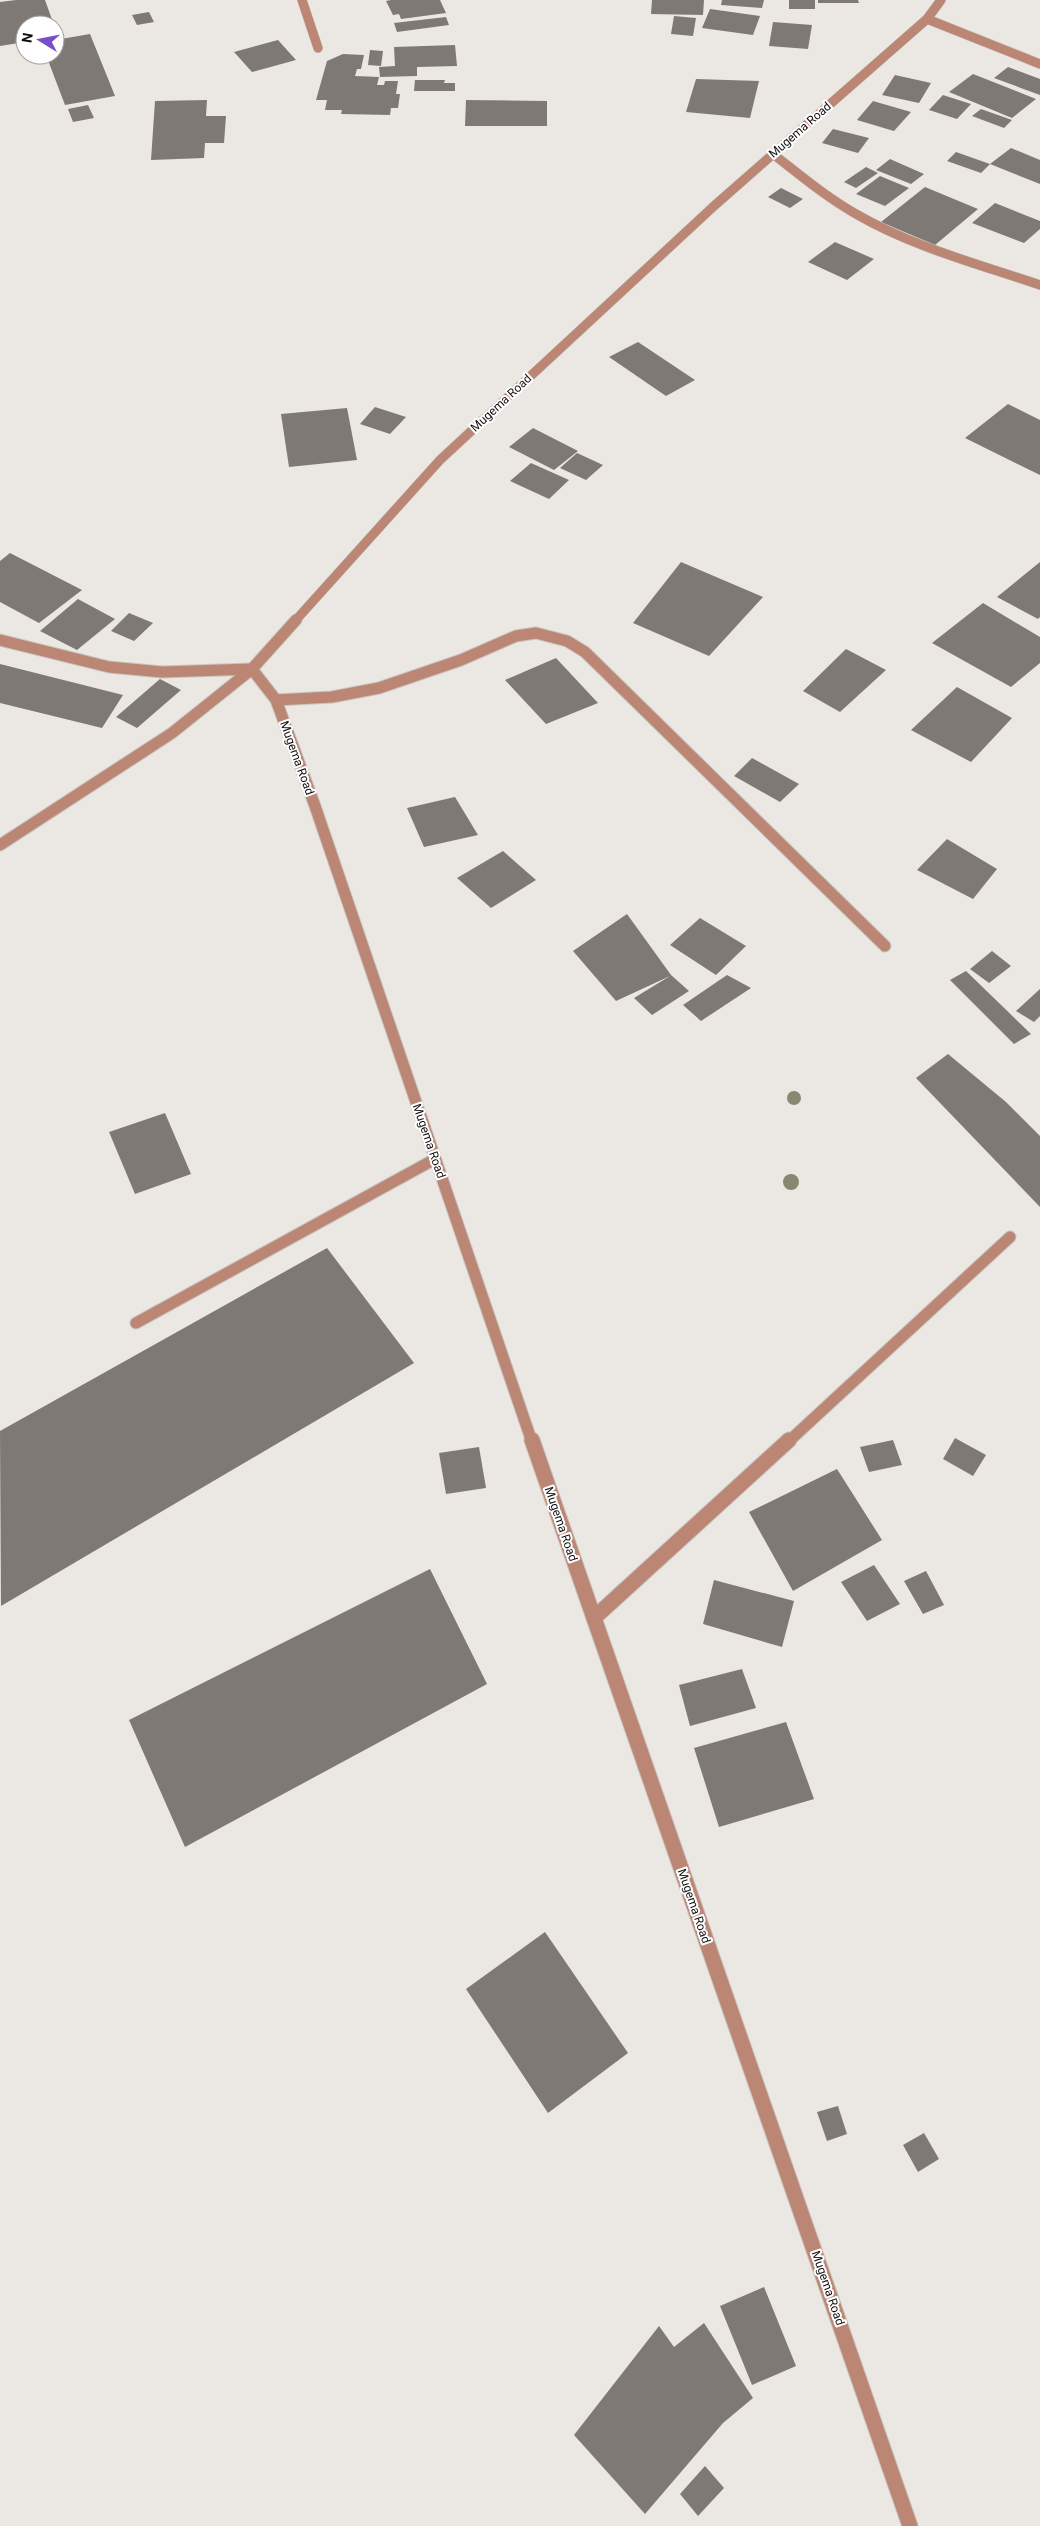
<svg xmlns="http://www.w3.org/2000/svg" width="1040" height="2526" font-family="Roboto,sans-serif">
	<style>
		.building { fill: #7e7975 }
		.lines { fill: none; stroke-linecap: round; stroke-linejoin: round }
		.minor-far2-casing { stroke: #c8c4c0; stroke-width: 10 }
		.minor-far1-casing { stroke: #c8c4c0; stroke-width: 13 }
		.minor-casing { stroke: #c8c4c0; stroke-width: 17 }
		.tertiary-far2-casing { stroke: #c8c4c0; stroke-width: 10 }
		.tertiary-far1-casing { stroke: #c8c4c0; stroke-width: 13 }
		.tertiary-casing { stroke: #c8c4c0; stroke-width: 17 }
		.minor-far2 { stroke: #bc8674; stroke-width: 9 }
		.minor-far1 { stroke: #bc8674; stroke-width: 11 }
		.minor { stroke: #bc8674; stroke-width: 15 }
		.tertiary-far2 { stroke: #bc8674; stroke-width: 9 }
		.tertiary-far1 { stroke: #bc8674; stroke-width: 11 }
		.tertiary { stroke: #bc8674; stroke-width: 15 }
		.tree { fill: #878772 }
		.labels { text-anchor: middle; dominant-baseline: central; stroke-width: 4; stroke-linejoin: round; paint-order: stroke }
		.street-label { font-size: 12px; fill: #110f0e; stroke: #fff }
	</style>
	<rect width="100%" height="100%" fill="#ebe7e2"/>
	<path class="building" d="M16 0H45L54 25H25V42L0 46V2Z
		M391 0H440L446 13 401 19 399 14 393 15 386 1Z
		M652 0H704L703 15 651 14Z
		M722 0H764L762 8 721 5Z
		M789 0H815V9H789Z
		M818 0H858L859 3H818Z
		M710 9 760 16 753 35 702 28Z
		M149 12 154 22 137 25 132 15Z
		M674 16 696 18 693 36 671 34Z
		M446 17 449 25 397 32 394 23Z
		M773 22 812 25 808 49 769 46Z
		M90 34 115 96 65 105 46 55H55V40Z
		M278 40 296 60 252 72 234 52Z
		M455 45 457 66 417 67V76L380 77 379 67 395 66 394 47Z
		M370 50 383 51 381 66 368 65Z
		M343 54 364 55 361 69H357L355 76 379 77 377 85H384L385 81H398L396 94H400L398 108H391L390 115 341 114 342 110H325L327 100H316L327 61Z
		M1008 67 1040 79V95L994 78Z
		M973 74 1036 99 1012 118 949 92Z
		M895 75 931 83 919 103 882 95Z
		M696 79 759 81 750 118 686 112Z
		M415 80H445L444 83H455V91H414Z
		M943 95 971 104 957 119 929 110Z
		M207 100 206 116H226L224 143H205L204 158 151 160 155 101Z
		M466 100 547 101V126H465Z
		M873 101 911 112 894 131 857 120Z
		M88 105 94 118 73 122 68 109Z
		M981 109 1012 120 1004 128 972 116Z
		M833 129 869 138 858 153 822 143Z
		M1011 148 1040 160V184L990 164Z
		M956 152 990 164 981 173 947 161Z
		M890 159 924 174 911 184 876 170Z
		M866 167 878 173 856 188 844 182Z
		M880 176 909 188 885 206 856 194Z
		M925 187 978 209 935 245 881 222Z
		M781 188 803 199 790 208 768 197Z
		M995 203 1040 221V229L1024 243 972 223Z
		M835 242 874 259 847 280 808 262Z
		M638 342 695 380 666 396 609 357Z
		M1008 404 1040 420V475L965 438Z
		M375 407 406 417 390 434 360 424Z
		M347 408 357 460 289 467 281 414Z
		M533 428 578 451 554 470 509 447Z
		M577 453 603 465 586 480 560 468Z
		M531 463 569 480 549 499 510 481Z
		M10 553 82 590 39 623 0 602V561Z
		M681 562 763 597 709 656 633 623Z
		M1040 562V617L1038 619 997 597Z
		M78 599 115 619 77 650 40 631Z
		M983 603 1040 637V663L1011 687 932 643Z
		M129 613 153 623 134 641 111 631Z
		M846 649 886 670 840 712 803 691Z
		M556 658 598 703 546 724 505 680Z
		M0 664 123 695 102 728 0 703Z
		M160 679 181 690 137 728 116 717Z
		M957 687 1012 718 971 762 911 730Z
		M752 758 799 784 780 802 734 776Z
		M455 797 478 835 424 847 407 808Z
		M947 839 997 869 973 899 917 870Z
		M503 851 536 880 491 908 457 878Z
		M627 914 671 975 689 991 652 1015 634 998 670 976 616 1001 573 951Z
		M700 918 746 946 716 975 670 945Z
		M992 951 1011 966 989 983 970 969Z
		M966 971 1031 1034 1014 1044 950 980Z
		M727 975 751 988 701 1021 683 1005Z
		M1040 989V1016L1034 1022 1016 1011Z
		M948 1054 1006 1102 1040 1136V1207L916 1078Z
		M165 1113 191 1174 135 1194 109 1132Z
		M327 1248 414 1363 1 1606 0 1431Z
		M955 1438 986 1455 973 1476 943 1459Z
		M893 1440 902 1465 869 1472 860 1447Z
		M479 1447 486 1488 446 1494 439 1453Z
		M837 1469 882 1540 793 1591 749 1512Z
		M874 1565 900 1604 867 1621 841 1582Z
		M430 1569 487 1684 185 1847 129 1720Z
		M926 1571 944 1605 923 1614 904 1581Z
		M714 1580 794 1601 782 1647 703 1624Z
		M742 1669 756 1708 690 1726 679 1685Z
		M786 1722 814 1799 719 1827 694 1748Z
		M545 1932 628 2053 548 2113 466 1989Z
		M838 2106 847 2134 827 2141 817 2112Z
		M924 2133 939 2159 918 2172 903 2145Z
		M764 2287 796 2366 752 2385 720 2306Z
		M704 2323 753 2398 723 2423 645 2514 574 2435 659 2326 674 2347Z
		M705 2466 724 2488 698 2516 680 2494Z"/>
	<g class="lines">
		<g class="minor-far2-casing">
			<path id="minor-far2" d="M302 0 318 48
				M927 19 1040 64
				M773 154C800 175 826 197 856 214 913 247 978 264 1040 285"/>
		</g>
		<g class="minor-far1-casing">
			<path id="minor-far1" d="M0 640 109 667 162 672 252 669
				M276 700 332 697 379 688 461 660 516 636 536 633 567 641 585 652 885 946
				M0 845 172 733 252 669
				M136 1323 435 1159
				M788 1442 1010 1237"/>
		</g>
		<g class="minor-casing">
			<path id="minor" d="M594 1618 789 1440"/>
		</g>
		<g class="tertiary-far2-casing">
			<path id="tertiary-far2" d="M295 621 440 460 714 206 927 19 941 0"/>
		</g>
		<g class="tertiary-far1-casing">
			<path id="tertiary-far1" d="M296 620 252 669 276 700 315 806 532 1442"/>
		</g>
		<g class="tertiary-casing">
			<path id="tertiary" d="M532 1440 910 2526"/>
		</g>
		<use href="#minor-far2" class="minor-far2"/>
		<use href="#minor-far1" class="minor-far1"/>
		<use href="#minor" class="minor"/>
		<use href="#tertiary-far2" class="tertiary-far2"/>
		<use href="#tertiary-far1" class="tertiary-far1"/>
		<use href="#tertiary" class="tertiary"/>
	</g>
	<g class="tree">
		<circle cx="794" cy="1098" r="7"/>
		<circle cx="791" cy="1182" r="8"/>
	</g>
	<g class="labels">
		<g class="street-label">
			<text transform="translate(800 130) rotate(-41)">Mugema Road</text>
			<text transform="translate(501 403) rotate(-43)">Mugema Road</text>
			<text transform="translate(297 758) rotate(70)">Mugema Road</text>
			<text transform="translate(429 1141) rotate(71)">Mugema Road</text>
			<text transform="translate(561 1524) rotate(71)">Mugema Road</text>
			<text transform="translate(694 1906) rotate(71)">Mugema Road</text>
			<text transform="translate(828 2288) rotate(71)">Mugema Road</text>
		</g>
	</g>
	<g transform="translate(40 40) rotate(280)"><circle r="24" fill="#ffffff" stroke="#a09f9f"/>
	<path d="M0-4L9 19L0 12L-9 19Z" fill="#784fc8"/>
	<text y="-8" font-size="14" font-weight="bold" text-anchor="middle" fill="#110f0e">N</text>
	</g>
</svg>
